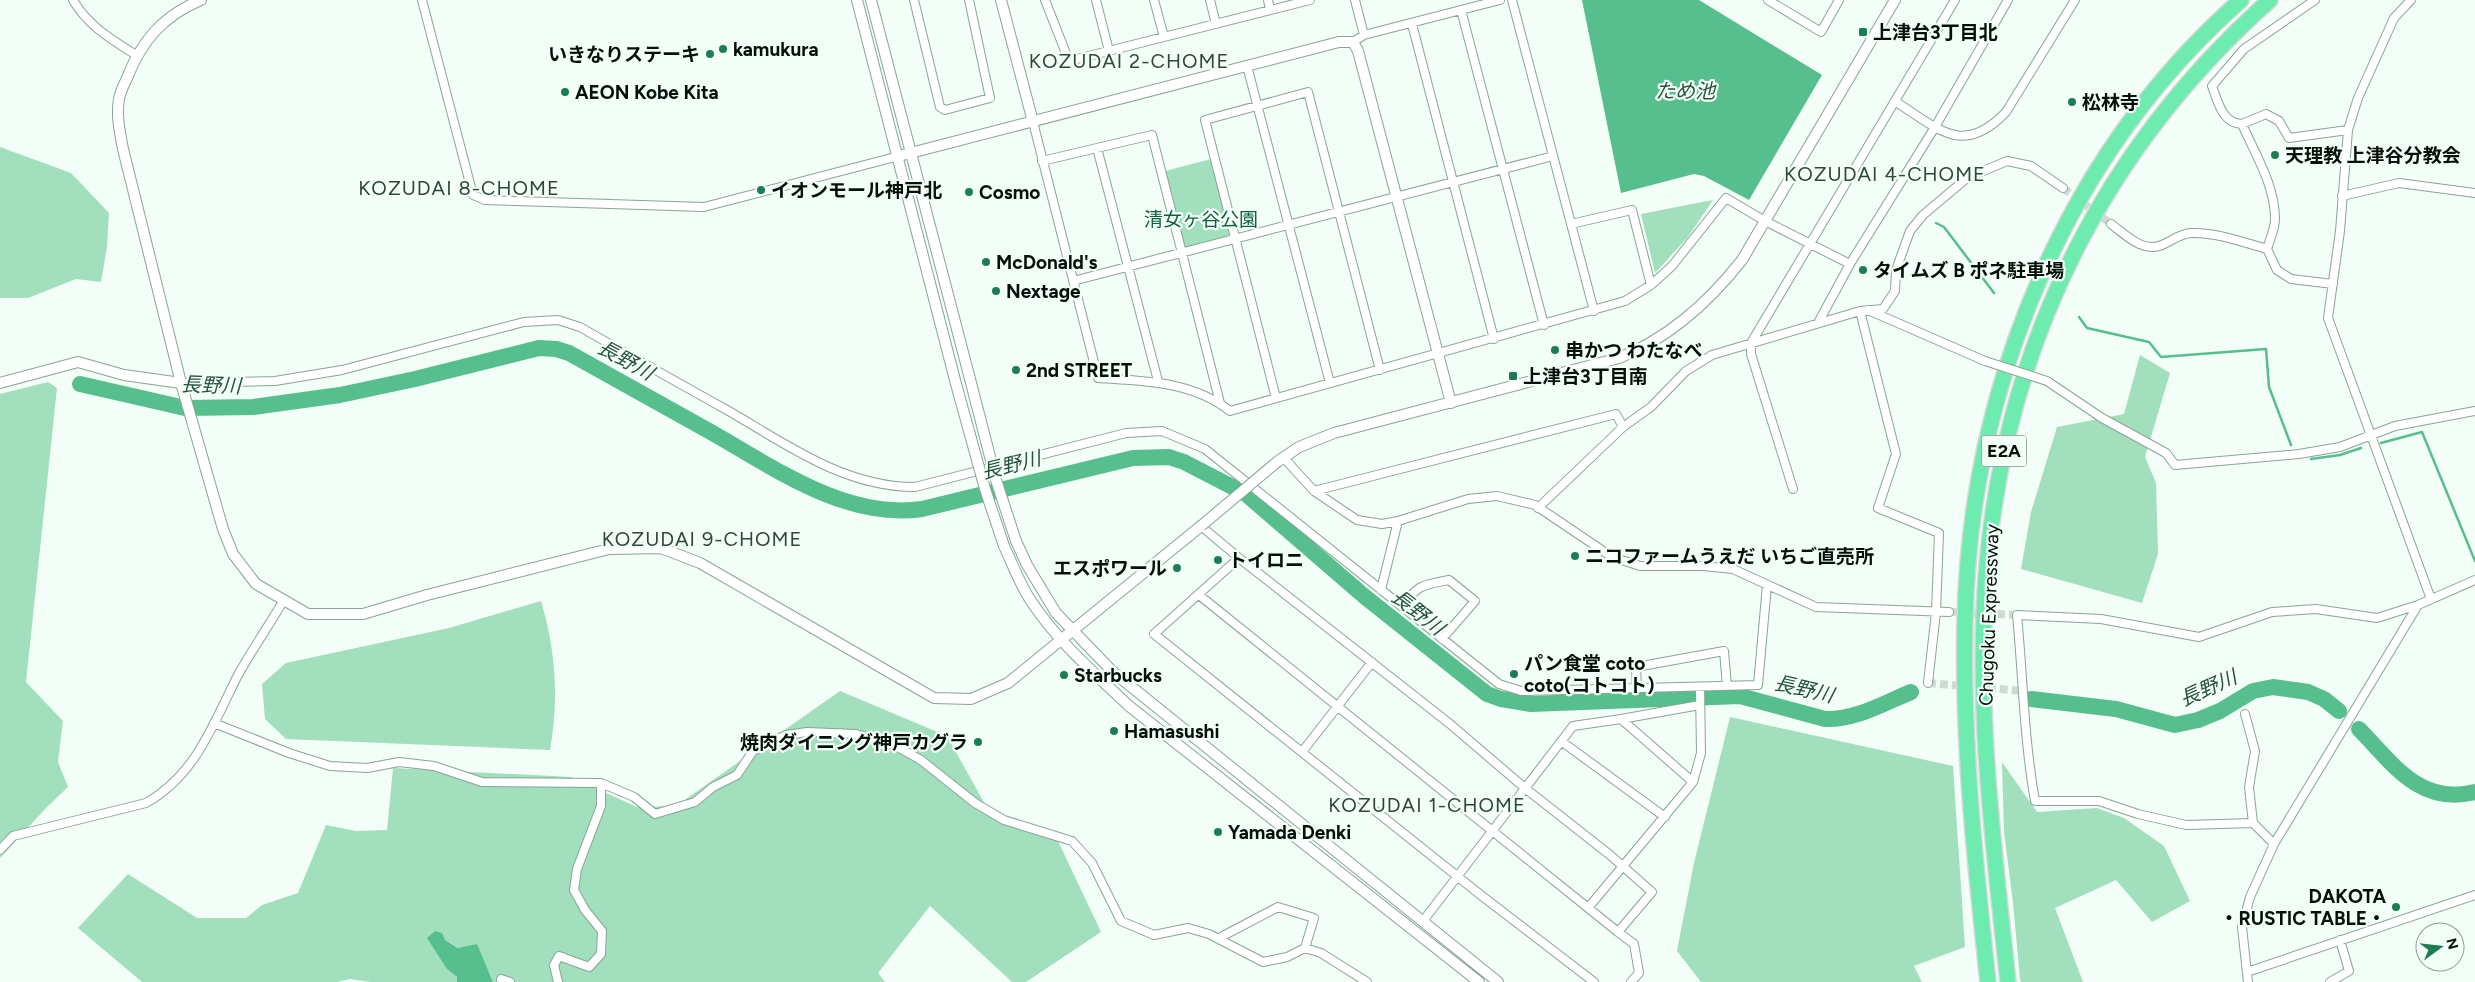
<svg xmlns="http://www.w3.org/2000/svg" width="2475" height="982" font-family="Figtree,'Noto Sans JP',sans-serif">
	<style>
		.green { fill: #a1dfbd }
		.water { fill: #56bf8d }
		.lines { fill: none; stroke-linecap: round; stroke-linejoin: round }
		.stream { stroke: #56bf8d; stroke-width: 2.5 }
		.river { stroke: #56bf8d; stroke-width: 16 }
		.minor-tunnel { stroke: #cfdad4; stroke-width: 8; stroke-dasharray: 8 4; stroke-linecap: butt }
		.minor-casing { stroke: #88a595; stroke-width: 10 }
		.tertiary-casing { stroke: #88a595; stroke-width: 12 }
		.motorway-casing { stroke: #d7d9d8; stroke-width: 18 }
		.minor { stroke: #fff; stroke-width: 8 }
		.tertiary { stroke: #fff; stroke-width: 10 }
		.motorway { stroke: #6eecb0; stroke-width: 15 }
		.minor-bridge-casing { stroke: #88a595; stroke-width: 10; stroke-linecap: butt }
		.tertiary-bridge-casing { stroke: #88a595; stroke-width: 12; stroke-linecap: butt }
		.minor-bridge { stroke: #fff; stroke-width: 8 }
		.tertiary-bridge { stroke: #fff; stroke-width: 10 }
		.poi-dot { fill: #1b7d54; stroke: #f2fef7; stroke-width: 2 }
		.labels { text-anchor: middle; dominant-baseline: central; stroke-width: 4.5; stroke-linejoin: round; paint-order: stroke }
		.shield { fill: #f2fef7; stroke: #4d5752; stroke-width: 1 }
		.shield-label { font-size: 18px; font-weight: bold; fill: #06100b }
		.poi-label { font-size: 19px; font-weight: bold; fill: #06100b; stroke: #f2fef7; text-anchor: start }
		.park-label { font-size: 19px; fill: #0d5f3f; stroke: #f2fef7 }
		.street-label { font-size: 19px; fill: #06100b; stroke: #f2fef7 }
		.neighbourhood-label { font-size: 20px; letter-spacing: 1px; fill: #2d4739; stroke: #f2fef7 }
		.water-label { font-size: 20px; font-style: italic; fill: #26523c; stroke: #f2fef7 }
	</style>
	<rect width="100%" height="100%" fill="#f2fef7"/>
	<path class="green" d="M0 147 71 173 109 213 107 247 101 282 76 279 28 298H0Z
		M1211 159 1231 238 1184 249 1165 171Z
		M1713 200 1688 237 1655 273 1641 214Z
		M2140 355 2170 373 2145 457 2156 483 2158 554 2142 603 2021 569 2031 512 2057 427 2124 414Z
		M48 382 57 388 26 682 63 721 58 762 68 787 46 808 0 858V394Z
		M541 601C556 651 559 699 550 750L286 739 265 719 262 684 286 663 449 628Z
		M840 691 947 736 991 815 1057 839 1101 932 1026 982H1012L930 906 878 973 885 982H493L484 963 445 940 447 969 457 977V982H370L350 979 337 982H142L78 928 128 874 197 918H246L262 905 298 893 326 825 356 831 387 830 393 768 571 777 637 807 676 806Z
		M1730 717 1953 766 1965 947 1914 966 1922 982H1701L1677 951 1694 863Z
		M2002 762 2037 812 2097 808 2124 818 2164 846 2190 901 2152 922 2116 880 2055 908 2083 982H2021L2020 979 2013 903 2004 832Z"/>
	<path class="water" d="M1582 0H1699L1822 75 1749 200 1704 176 1694 174 1621 193Z
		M435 931 442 933 445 940 458 948 477 944 493 982H457V977L447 969 427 938Z"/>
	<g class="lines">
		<path class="stream" d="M1936 223 1944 227 1994 293
			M2079 317 2087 328 2149 342 2161 357 2266 349 2269 387 2291 445
			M2381 443 2422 432 2475 561
			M2311 459 2340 455 2361 448"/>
		<path class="river" d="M80 384 185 408 253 407 340 395 415 379 539 348 556 349 569 353C616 379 662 405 709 431 773 467 845 520 922 509L1133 458 1169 457 1184 462 1246 494 1364 596 1487 694 1501 699 1531 704 1740 696 1825 719C1856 720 1884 703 1911 692
			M2031 699 2116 709 2175 725 2198 720 2220 711 2253 691 2273 687 2308 692 2324 699 2339 711
			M2359 729C2393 764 2420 806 2475 792"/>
		<path class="minor-tunnel" d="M2063 188 2111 224
			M1949 612 2017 615
			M1928 683 2024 691"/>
		<g class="minor-casing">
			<path id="minor" d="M73 0C88 26 111 39 136 55
				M422 0 473 195 485 200 704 207 899 156
				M914 0 940 107 945 110 990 98 969 0
				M1045 0 1069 61 1310 0
				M1096 0 1109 51
				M1154 0 1164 37
				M1210 0 1216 24
				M1268 0 1270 10
				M1355 0 1364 35
				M1512 0 1594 311
				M1768 0 1821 32 1839 0
				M2411 0 2394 18 2358 98 2348 130 2340 231 2328 318 2431 599
				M1461 10 1544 325
				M1412 24 1494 339
				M1353 42 1364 35 1500 0
				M1247 66 1330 383
				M1896 102C1939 129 1963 157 2006 112L2075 0
				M1033 122 1098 378C1144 381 1192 381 1230 411L1625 301 1651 285 1672 266 1726 198 1765 221 1850 264 1935 127 2008 0
				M2242 124 2266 114 2279 121 2289 138 2348 130
				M1097 148 1158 381
				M1042 161 1152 135 1220 403
				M2342 196 2399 183 2475 193
				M1571 224 1632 210 1651 285
				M2111 224C2126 235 2142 253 2162 245 2172 241 2179 234 2191 233 2215 232 2243 242 2267 249L2277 270 2291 279 2333 284
				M2267 249C2270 239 2275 229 2275 219 2275 185 2255 154 2242 124 2222 123 2218 102 2212 86L2244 49 2315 0
				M1073 281 1553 156
				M1868 310 1985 361
				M1860 311 1896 454 1878 508 1939 533 1936 612 1928 683
				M1818 323 1850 264
				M2047 381 2102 418 2166 453 2175 465 2299 454 2340 447 2395 426 2475 411
				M181 383 275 381 342 370 524 322 558 320 580 327C629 355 678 383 727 410 786 444 844 487 915 487L1126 433 1162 431 1205 449 1499 684 1521 691 1758 685 1767 585
				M1276 398 1205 120 1308 92 1380 370
				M1283 457 1314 491 1357 520 1382 524 1398 521 1468 499 1497 496 1535 505 1612 557 1640 566H1703L1733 569 1816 607 1949 612
				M1793 489 1751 354V343L1955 0
				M1314 491 1616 414 1623 427
				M1538 508 1623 427 1651 407 1686 371 1712 355 1860 311 1883 309 1895 291 1896 270 1910 231 1923 215 1967 178 2007 161 2031 166 2063 188
				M1201 526 1239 558
				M1381 590 1398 521
				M1199 595 1618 932
				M1402 607C1418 584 1423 585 1449 580L1475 601 1442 639
				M1637 688 1636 667 1724 651 1727 686
				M2245 714 2255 751 2249 787 2253 823 2186 825 2138 814 2099 801H2035C2024 740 2023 677 2017 615L2101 619 2199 637 2272 612 2316 609 2377 618 2418 605 2475 580
				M1621 719 1700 705
				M214 723 289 753 330 766 367 768 399 762 434 766 482 782 601 783 634 797 655 814 695 802 713 787 737 775 753 751 786 735 807 732 856 734 894 745 921 760 975 803 1004 820 1072 841 1092 863 1121 921 1154 935 1188 928 1209 934 1263 962 1287 957 1305 948 1321 953 1367 982
				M1561 741 1665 817
				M1302 752 1372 662
				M2253 823 2274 844
				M0 850 13 836 146 803C196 775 213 724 238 675 252 650 269 625 284 600
				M1588 908 1693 782 1701 753 1700 687
				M1423 921 1573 726 1621 719 1693 782
				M1219 938 1278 907 1314 918 1305 948
				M2247 972 2475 895
				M501 979 510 982
				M558 982 554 965 559 956 589 967 601 954 602 931 585 910 574 890 577 869 601 806V783
				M1594 982 1482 896 1154 634 1239 558 1450 724 1526 789 1610 855 1652 892 1618 932 1634 944 1639 973 1631 982
				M2248 982 2242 927 2250 897 2274 844 2418 605
				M2330 982 2349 971 2340 940"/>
		</g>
		<g class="tertiary-casing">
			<path id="tertiary" d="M201 0C163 16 142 40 127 78 124 85 120 92 119 99 116 115 120 133 123 149L181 383 223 529 233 554 256 584 308 614H363L427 595 609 549 661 548 700 563 934 698 971 699 1008 683 1201 526
				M857 0 956 384
				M871 0 970 379
				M1001 0 1033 122
				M899 156 1339 42H1353L1358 51 1451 403
				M0 383 78 362 124 375 181 383
				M1277 462 1299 447 1334 433 1619 358C1669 338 1709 302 1742 260L1895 0
				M1016 541 1027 565 1056 613 1113 672 1498 982
				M1004 546C1012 563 1019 582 1029 598 1056 640 1093 672 1129 706L1479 982"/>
		</g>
		<g class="motorway-casing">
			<path id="motorway" d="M1988 982C1975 862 1962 741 1965 620 1970 388 2065 155 2241 0
				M2008 982C1993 841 1974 697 1988 554 2010 336 2106 146 2270 0"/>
		</g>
		<use href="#minor" class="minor"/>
		<use href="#tertiary" class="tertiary"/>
		<use href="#motorway" class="motorway"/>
		<g class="minor-bridge-casing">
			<path id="minor-bridge" d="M1985 361 2047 381"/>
		</g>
		<g class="tertiary-bridge-casing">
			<path id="tertiary-bridge" d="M970 379 996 480 1016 541
				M956 384 985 489 1004 546
				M1201 526 1277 462"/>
		</g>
		<use href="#minor-bridge" class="minor-bridge"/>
		<use href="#tertiary-bridge" class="tertiary-bridge"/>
	</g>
	<g class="poi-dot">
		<rect x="1858" y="27" width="10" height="10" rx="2.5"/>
		<circle cx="723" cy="49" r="5"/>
		<circle cx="710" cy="54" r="5"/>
		<circle cx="565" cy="92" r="5"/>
		<circle cx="2072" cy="102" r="5"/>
		<circle cx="2275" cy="155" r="5"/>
		<circle cx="761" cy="190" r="5"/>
		<circle cx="969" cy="192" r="5"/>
		<circle cx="986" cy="262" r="5"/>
		<circle cx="1863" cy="270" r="5"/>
		<circle cx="996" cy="291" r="5"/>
		<circle cx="1555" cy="350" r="5"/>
		<circle cx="1016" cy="370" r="5"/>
		<rect x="1508" y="371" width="10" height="10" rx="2.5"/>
		<circle cx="1575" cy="556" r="5"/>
		<circle cx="1218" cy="560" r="5"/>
		<circle cx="1177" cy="568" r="5"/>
		<circle cx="1514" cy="674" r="5"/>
		<circle cx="1064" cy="675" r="5"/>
		<circle cx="1114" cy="731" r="5"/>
		<circle cx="978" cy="742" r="5"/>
		<circle cx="1218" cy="832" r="5"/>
		<circle cx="2396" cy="907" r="5"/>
	</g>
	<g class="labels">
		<rect class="shield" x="1981.5" y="435.5" width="45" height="31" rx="4"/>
		<g class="shield-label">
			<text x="2004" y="451">E2A</text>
		</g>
		<g class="poi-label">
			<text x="1873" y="32">上津台3丁目北</text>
			<text x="733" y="49">kamukura</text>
			<text x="700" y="54" text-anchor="end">いきなりステーキ</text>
			<text x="575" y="92">AEON Kobe Kita</text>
			<text x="2082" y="102">松林寺</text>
			<text x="2285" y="155">天理教 上津谷分教会</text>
			<text x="771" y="190">イオンモール神戸北</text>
			<text x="979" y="192">Cosmo</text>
			<text x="996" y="262">McDonald's</text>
			<text x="1873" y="270">タイムズ B ポネ駐車場</text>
			<text x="1006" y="291">Nextage</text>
			<text x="1565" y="350">串かつ わたなべ</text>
			<text x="1026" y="370">2nd STREET</text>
			<text x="1523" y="376">上津台3丁目南</text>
			<text x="1585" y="556">ニコファームうえだ いちご直売所</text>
			<text x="1228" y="560">トイロニ</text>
			<text x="1167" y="568" text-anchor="end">エスポワール</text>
			<text x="1524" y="663">パン食堂 coto<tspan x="1524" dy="22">coto(コトコト)</tspan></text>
			<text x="1074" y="675">Starbucks</text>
			<text x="1124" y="731">Hamasushi</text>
			<text x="968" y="742" text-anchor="end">焼肉ダイニング神戸カグラ</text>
			<text x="1228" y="832">Yamada Denki</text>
			<text x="2386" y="896" text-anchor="end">DAKOTA<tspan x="2386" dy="22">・RUSTIC TABLE・</tspan></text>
		</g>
		<g class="park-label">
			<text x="1201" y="219">清女ヶ谷公園</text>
		</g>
		<g class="street-label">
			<text transform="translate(1989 615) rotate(-88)">Chugoku Expressway</text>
		</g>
		<g class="neighbourhood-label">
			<text x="1129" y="61">KOZUDAI 2-CHOME</text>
			<text x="1885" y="174">KOZUDAI 4-CHOME</text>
			<text x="459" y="188">KOZUDAI 8-CHOME</text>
			<text x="702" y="539">KOZUDAI 9-CHOME</text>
			<text x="1427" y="805">KOZUDAI 1-CHOME</text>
		</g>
		<g class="water-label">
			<text x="1685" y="91">ため池</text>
			<text transform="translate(626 360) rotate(29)">長野川</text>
			<text transform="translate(211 385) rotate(2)">長野川</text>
			<text transform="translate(1011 465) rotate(-14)">長野川</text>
			<text transform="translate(1418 612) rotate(38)">長野川</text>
			<text transform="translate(2208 688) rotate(-24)">長野川</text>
			<text transform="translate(1804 689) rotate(13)">長野川</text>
		</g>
	</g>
	<g transform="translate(2440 947) rotate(75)"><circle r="24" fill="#f2fef7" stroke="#949f99"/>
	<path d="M0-4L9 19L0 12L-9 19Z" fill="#1b7d54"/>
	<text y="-8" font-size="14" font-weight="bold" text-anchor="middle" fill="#06100b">N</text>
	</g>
</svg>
